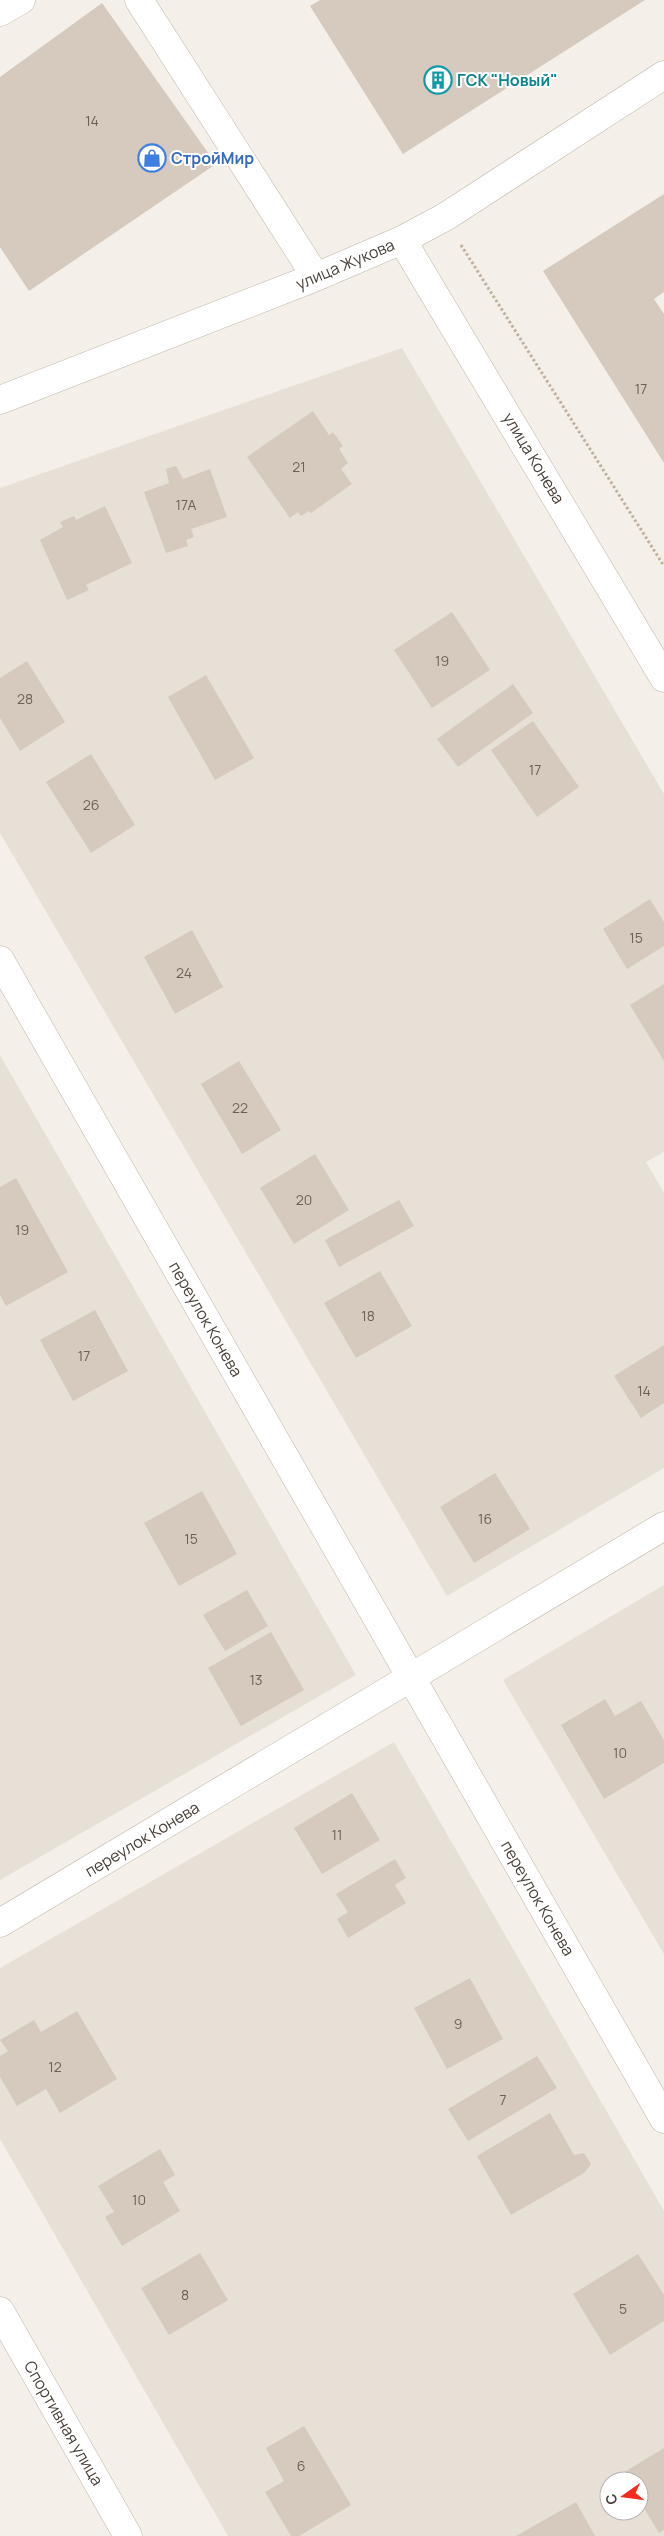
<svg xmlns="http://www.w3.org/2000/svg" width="664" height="2536" font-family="Manrope,sans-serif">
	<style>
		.residential { fill: #e7e0d6; fill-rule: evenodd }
		.building { fill: #d5cabd }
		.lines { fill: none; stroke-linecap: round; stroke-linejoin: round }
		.minor-casing { stroke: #bfb6aa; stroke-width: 29 }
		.path { stroke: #c0b09c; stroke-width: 3; stroke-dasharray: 2.5 2.5; stroke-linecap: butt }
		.minor { stroke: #fff; stroke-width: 28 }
		.labels { text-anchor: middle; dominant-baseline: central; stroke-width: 4; stroke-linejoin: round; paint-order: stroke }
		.number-label { font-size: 14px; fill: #6a6258 }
		.culture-label { font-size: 16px; font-weight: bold; fill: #0d838f; stroke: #fff; text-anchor: start }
		.shop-label { font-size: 16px; font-weight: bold; fill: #366cbe; stroke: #fff; text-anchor: start }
		.street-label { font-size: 16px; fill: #473f37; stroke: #fff }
	</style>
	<rect width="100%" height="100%" fill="#f4efe8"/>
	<path class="residential" d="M402 348 664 794V1152L646 1162 664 1193V1468L447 1596 0 833V488Z
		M0 1055 356 1675 0 1880Z
		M664 1585V1954L503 1680Z
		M394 1742 664 2211V2536H228L0 2139V1968ZM609 2481H639V2511H609Z"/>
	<path class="building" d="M320 0H645L403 154 310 6Z
		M102 3 216 164 29 291 0 247V77Z
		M664 194V292L654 299 664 314V463L543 271Z
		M313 411 329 435 333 432 343 446 339 449 348 463 341 469 352 484 311 513 309 511 301 516 298 512 290 518 247 457Z
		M176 466 183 479 210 469 227 517 191 529 194 537 186 540 188 546 166 553 144 492 169 483 166 469Z
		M105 506 132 563 86 585 89 590 67 600 40 540 63 527 60 522 74 516 76 520Z
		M452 612 490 670 432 708 394 650Z
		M27 661 65 722 20 751 0 718V678Z
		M206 675 254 758 215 780 168 697Z
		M513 684 533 713 458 767 437 739Z
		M533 721 579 787 537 817 491 750Z
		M91 754 135 825 91 853 46 782Z
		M650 899 664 922V946L627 969 603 929Z
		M192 930 223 987 175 1014 144 957Z
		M664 984V1061L630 1005Z
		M239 1061 281 1130 242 1154 201 1084Z
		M315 1154 349 1210 294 1244 260 1188Z
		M16 1178 68 1272 6 1306 0 1295V1187Z
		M399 1200 414 1226 339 1267 325 1240Z
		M380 1271 412 1326 356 1358 324 1303Z
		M95 1310 128 1371 73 1401 40 1340Z
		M664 1345V1403L641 1418 614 1376Z
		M495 1473 530 1529 474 1563 440 1507Z
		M202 1491 237 1554 179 1586 144 1523Z
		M247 1590 268 1626 225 1651 203 1615Z
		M271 1632 304 1690 241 1726 208 1668Z
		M605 1699 615 1716 641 1701 664 1740V1763L604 1799 561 1725Z
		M352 1793 380 1840 322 1874 294 1828Z
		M395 1859 406 1878 395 1885 406 1903 348 1938 337 1919 348 1912 336 1894Z
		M470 1978 503 2039 447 2069 414 2008Z
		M77 2011 117 2079 60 2113 46 2089 17 2106 0 2077V2056L8 2051 0 2040 34 2020 41 2032Z
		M537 2056 557 2088 468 2141 448 2109Z
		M550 2113 574 2155 584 2153 591 2164 584 2173 511 2215 477 2156Z
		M160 2149 175 2175 163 2182 180 2211 122 2246 105 2217 114 2212 98 2186Z
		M200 2253 228 2300 169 2335 141 2288Z
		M638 2254 664 2295V2321L610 2355 573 2294Z
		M304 2426 351 2505 299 2536H291L265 2492 284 2481 266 2448Z
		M664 2448V2530L659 2533 639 2500V2481H628L623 2473Z
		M576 2502 595 2536H516Z"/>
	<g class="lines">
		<g class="minor-casing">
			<path id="minor" d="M139 0 316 277
				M0 12 21 0
				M402 240 664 678
				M0 400 316 277 402 240 445 217 664 75
				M0 960 664 2119
				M0 1923 664 1526
				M0 2311 128 2536"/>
		</g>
		<path class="path" d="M461 245 664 566"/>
		<use href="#minor" class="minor"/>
	</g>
	<defs>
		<g id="building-ring" transform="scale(1.4375)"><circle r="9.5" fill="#fff" stroke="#0f9aa8" stroke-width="1.5"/><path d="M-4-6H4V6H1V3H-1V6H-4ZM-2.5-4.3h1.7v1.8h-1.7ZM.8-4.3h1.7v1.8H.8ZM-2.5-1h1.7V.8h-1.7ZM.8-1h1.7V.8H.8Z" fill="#0f9aa8"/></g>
		<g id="shop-ring" transform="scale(1.4375)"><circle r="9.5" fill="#fff" stroke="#3f7fe0" stroke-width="1.5"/><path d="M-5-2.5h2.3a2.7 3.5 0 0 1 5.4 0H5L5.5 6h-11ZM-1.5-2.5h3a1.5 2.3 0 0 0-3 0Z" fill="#3f7fe0"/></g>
	</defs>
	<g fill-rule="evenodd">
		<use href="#building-ring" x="438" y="80"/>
		<use href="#shop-ring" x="152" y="158"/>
	</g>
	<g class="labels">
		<g class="number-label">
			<text x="92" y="120">14</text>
			<text x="641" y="388">17</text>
			<text x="299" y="466">21</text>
			<text x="186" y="504">17А</text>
			<text x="442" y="660">19</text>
			<text x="25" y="698">28</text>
			<text x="535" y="769">17</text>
			<text x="91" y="804">26</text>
			<text x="636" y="937">15</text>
			<text x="184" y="972">24</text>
			<text x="240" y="1107">22</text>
			<text x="304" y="1199">20</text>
			<text x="22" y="1229">19</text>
			<text x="368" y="1315">18</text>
			<text x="84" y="1355">17</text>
			<text x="644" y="1390">14</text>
			<text x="485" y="1518">16</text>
			<text x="191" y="1538">15</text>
			<text x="256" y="1679">13</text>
			<text x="620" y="1752">10</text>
			<text x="337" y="1834">11</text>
			<text x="458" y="2023">9</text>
			<text x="55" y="2066">12</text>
			<text x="503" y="2099">7</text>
			<text x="139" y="2199">10</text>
			<text x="185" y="2294">8</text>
			<text x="623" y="2308">5</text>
			<text x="301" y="2465">6</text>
		</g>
		<g class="culture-label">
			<text x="457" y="80">ГСК "Новый"</text>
		</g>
		<g class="shop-label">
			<text x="171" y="158">СтройМир</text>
		</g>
		<g class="street-label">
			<text transform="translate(345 264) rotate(-23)">улица Жукова</text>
			<text transform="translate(534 458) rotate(59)">улица Конева</text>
			<text transform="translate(206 1319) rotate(60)">переулок Конева</text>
			<text transform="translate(142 1839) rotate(-31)">переулок Конева</text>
			<text transform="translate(538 1898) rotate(60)">переулок Конева</text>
			<text transform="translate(64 2423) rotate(60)">Спортивная улица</text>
		</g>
	</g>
	<g transform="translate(624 2496) rotate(256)"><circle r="24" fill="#ffffff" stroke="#b5b2af"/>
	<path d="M0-4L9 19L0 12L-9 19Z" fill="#f52b1d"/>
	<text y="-8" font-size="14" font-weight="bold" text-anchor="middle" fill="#473f37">С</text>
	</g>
</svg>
